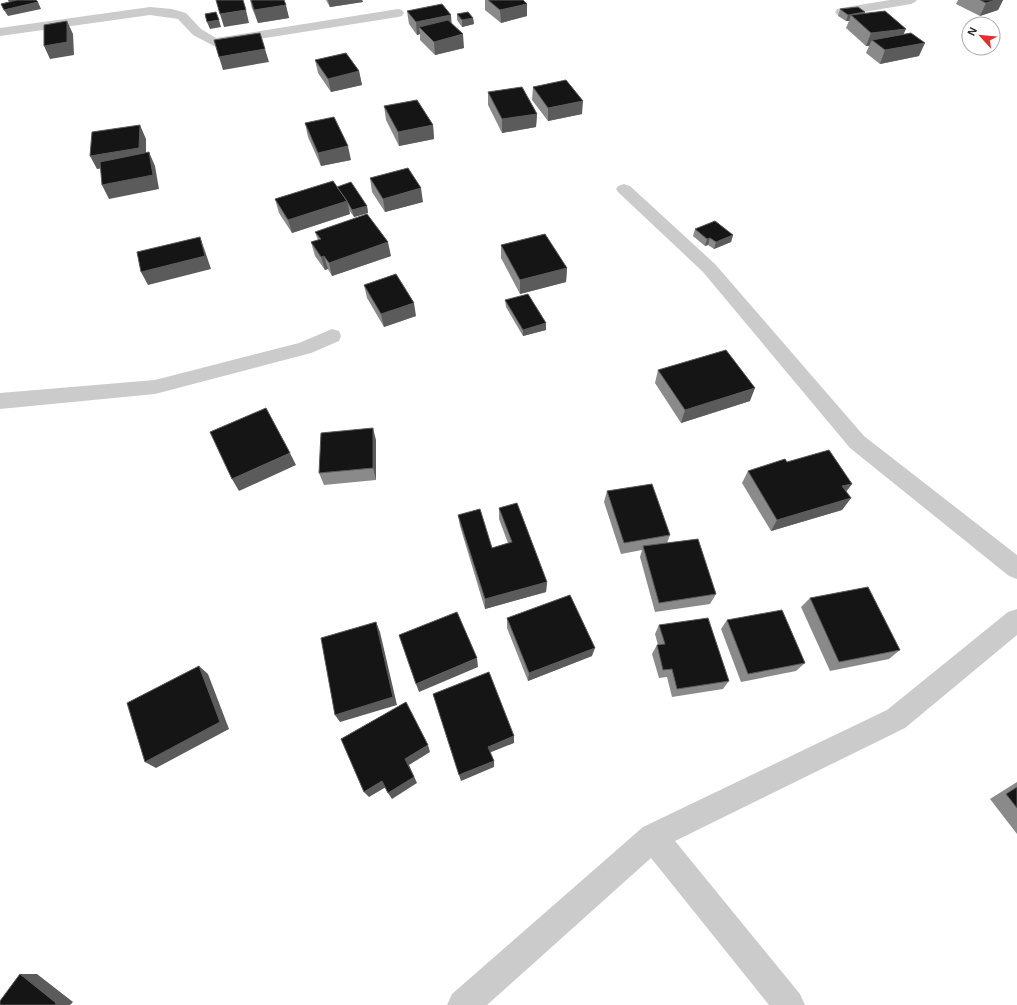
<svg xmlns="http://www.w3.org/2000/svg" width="1017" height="1005" font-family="Helvetica,sans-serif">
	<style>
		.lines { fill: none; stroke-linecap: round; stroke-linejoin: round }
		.minor { fill: #cbcbcb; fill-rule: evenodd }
		.wall { fill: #8a8a8a }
		.shaded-wall { fill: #5b5b5b }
		.building { fill: #151515; stroke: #5b5b5b }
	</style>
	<rect width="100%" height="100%" fill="#fff"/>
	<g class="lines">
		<path class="minor" d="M890 0H917L915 2 911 4 841 16 837 15 835 12 837 9 841 8Z
			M150 7 172 9 186 13 201 29 216 38 398 9 402 10 404 13 402 16 398 17 214 46 193 35 178 19 150 15 0 36V28Z
			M624 184 630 186 715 264 864 436 1017 555V579L1009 576 850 448 703 272 618 192 616 189 618 186Z
			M332 329 339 331 341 336 339 341 311 353 155 394 0 409V393L155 380 299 343Z
			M1017 609V635L905 728 675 841 800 994 805 1005H769L651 858 487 1005H447L452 994 643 827 887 710 1008 612Z"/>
	</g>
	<path class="wall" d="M250 0H284L289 18 258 23 252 8Z
		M326 0H362L363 2 330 7Z
		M485 0H523L527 4V16L501 23 485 10Z
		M958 0H1003L998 10 980 16 956 4Z
		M840 9 865 14 903 34 919 56 880 64 866 53 869 46H866L846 28 849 21H846L838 16Z
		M407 11 452 24 464 48 435 55 420 40V34L417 35 409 24Z
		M457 14 473 18 474 24 462 27 457 20Z
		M315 60 359 71 362 85 331 92 318 73Z
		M533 87 582 114 548 121 532 100Z
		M488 92 537 114 536 127 502 133 488 105Z
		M384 106 433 125 434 139 399 146 386 120Z
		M305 123 351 160 321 166 308 137Z
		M370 178 423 202 385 212 372 192Z
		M337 187 367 206 368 213 354 217 349 210 350 214 292 233 279 213 275 199Z
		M695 229 733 235 731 242 714 249 708 245 705 246 693 236Z
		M315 232 391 256 332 276 328 269 325 270 315 256 311 242 318 240Z
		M501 245 567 268 566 282 520 294 501 258Z
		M364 285 416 316 384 327 367 298Z
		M505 300 546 323V330L523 336 506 307Z
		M658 370 750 401 681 423 655 383Z
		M376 440V480L324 485 319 473Z
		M787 462 852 484 846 492 851 498 842 510 771 531 742 483 748 471Z
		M607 491 670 535 667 543 716 594 710 604 655 612 640 557 642 550 621 554 604 502Z
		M499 508 547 582 546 592 485 609 460 526 458 515 492 548 508 543 499 519Z
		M810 598 900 650 889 659 830 671 801 607Z
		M507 618 592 656 528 681 507 628Z
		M727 620 805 663 796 671 741 682 721 629Z
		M659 625 729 681 723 689 672 697 667 677 659 678 652 654 657 645H658L655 634Z
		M1017 782V834L990 799Z"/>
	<path class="shaded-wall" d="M8 0H25L10 4Z
		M328 0H362L363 2 330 7Z
		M995 0H1003L998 10 980 16 986 3Z
		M38 2 41 9 8 16 4 10Z
		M527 4V16L501 23 500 10Z
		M286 5 289 18 258 23 254 10Z
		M246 10 249 23 224 27 220 14Z
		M865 12 863 19 851 15 849 21H846L848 15Z
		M451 15 452 28 419 27 420 34 417 35 416 22Z
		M473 18 474 24 462 27V20Z
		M219 20 221 27 210 29 207 22Z
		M67 21 73 34 74 55 50 59 44 46Z
		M906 29 900 42 872 40 869 46H866L871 33Z
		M463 34 464 48 435 55 434 42Z
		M925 43 919 56 880 64 885 50Z
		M265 49 269 62 223 70 219 57Z
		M359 71 362 85 331 92 328 79Z
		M583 101 582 114 548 121V108Z
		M537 114 536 127 502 133V119Z
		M140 125 146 139V162L97 169 90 156Z
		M433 125 434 139 399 146 398 132Z
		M348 146 351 160 321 166 318 153Z
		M149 152 155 166 159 189 109 199 102 185Z
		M421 188 423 202 385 212 383 199Z
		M347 201 350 214 292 233 288 220Z
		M367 206 368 213 354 217 352 210Z
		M733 235 731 242 714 249 716 242Z
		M200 237 205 251 211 269 148 285 141 272Z
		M710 238 708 245 705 246 707 239Z
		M388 242 391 256 332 276 329 263Z
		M324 256 328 269 325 270 321 257Z
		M567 268 566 282 520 294V280Z
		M414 303 416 316 384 327 381 314Z
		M546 323V330L523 336V330Z
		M755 388 750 401 681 423 685 410Z
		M373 428 376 440V480L373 468Z
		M290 453 296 465 239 491 232 479Z
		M852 484 843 495 842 486Z
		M851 498 842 510 771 531 777 520Z
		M547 582 546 592 485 609V599Z
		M376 622 380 632 397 705 340 722 335 715Z
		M595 648 592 656 528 681 529 673Z
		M477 658 478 667 419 692 416 684Z
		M199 666 208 674 229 729 156 768 145 762Z
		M514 736V743L489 753 488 747Z
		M428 745 430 752 409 765 417 783 392 799 388 793 405 759Z
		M494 761V767L461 781 459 775Z
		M382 781 386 787 369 797 364 792Z
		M20 974H37L73 1002 70 1005H55Z"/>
	<path class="building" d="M17 0H36L38 2 4 10 1 4Z
		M216 0H243L246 10 220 14Z
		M251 0H284L286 5 254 10Z
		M488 0H523L527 4 500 10Z
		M980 0H995L986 3Z
		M442 4 451 15 416 22 407 11Z
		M858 7 865 12 848 15 840 9Z
		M885 11 906 29 871 33 851 15Z
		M216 12 219 20 207 22 205 14Z
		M468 12 473 18 462 20 457 14Z
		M448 20 463 34 434 42 419 27Z
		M67 21V42L44 46V25Z
		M260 33 265 49 219 57 214 40Z
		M911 33 925 43 885 50 872 40Z
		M346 53 359 71 328 79 315 60Z
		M566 80 583 101 548 108 533 87Z
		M522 87 537 114 502 119 488 92Z
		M417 100 433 125 398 132 384 106Z
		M334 117 348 146 318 153 305 123Z
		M140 125 139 148 90 156 92 132Z
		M149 152 153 175 102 185 100 162Z
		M408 168 421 188 383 199 370 178Z
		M333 181 347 201 288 220 275 199Z
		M351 182 367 206 352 210 348 203 347 201 337 187Z
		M367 214 388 242 329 263 324 256 321 257 311 242 321 239 315 232Z
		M715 221 733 235 716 242 710 238 707 239 695 229Z
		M545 234 567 268 520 280 501 245Z
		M200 237 205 256 141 272 137 252Z
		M396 274 414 303 381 314 364 285Z
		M528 294 546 323 523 330 505 300Z
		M726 350 755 388 685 410 658 370Z
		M266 408 290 453 232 479 210 432Z
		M373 428V468L319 473 321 433Z
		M829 450 852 484 842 486 851 498 777 520 748 471 785 459 787 462Z
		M652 484 670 535 624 543 607 491Z
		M517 503 547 582 485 599 458 515 480 509 492 548 512 542 499 508Z
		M698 539 716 594 659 603 643 546Z
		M868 587 900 650 839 662 810 598Z
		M570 595 595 648 529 673 507 618Z
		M782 610 805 663 748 674 727 620Z
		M457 612 477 658 416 684 399 635Z
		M708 618 729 681 677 689 672 669 663 670 657 645 665 644 659 625Z
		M376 622 393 697 335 715 321 638Z
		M199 666 220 722 145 762 127 703Z
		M489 672 514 736 488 747 494 761 459 775 433 694Z
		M406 702 428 745 405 759 414 777 388 793 382 781 364 792 341 739Z
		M1017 787V808L1006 794Z
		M20 974 56 1003 55 1005H0V1001Z"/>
	<g transform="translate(981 36) rotate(297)"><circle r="19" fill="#ffffff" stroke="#ababab"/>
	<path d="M0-3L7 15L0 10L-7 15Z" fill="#e62e2e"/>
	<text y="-6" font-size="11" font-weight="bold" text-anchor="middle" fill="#2e2e2e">N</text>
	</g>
</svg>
